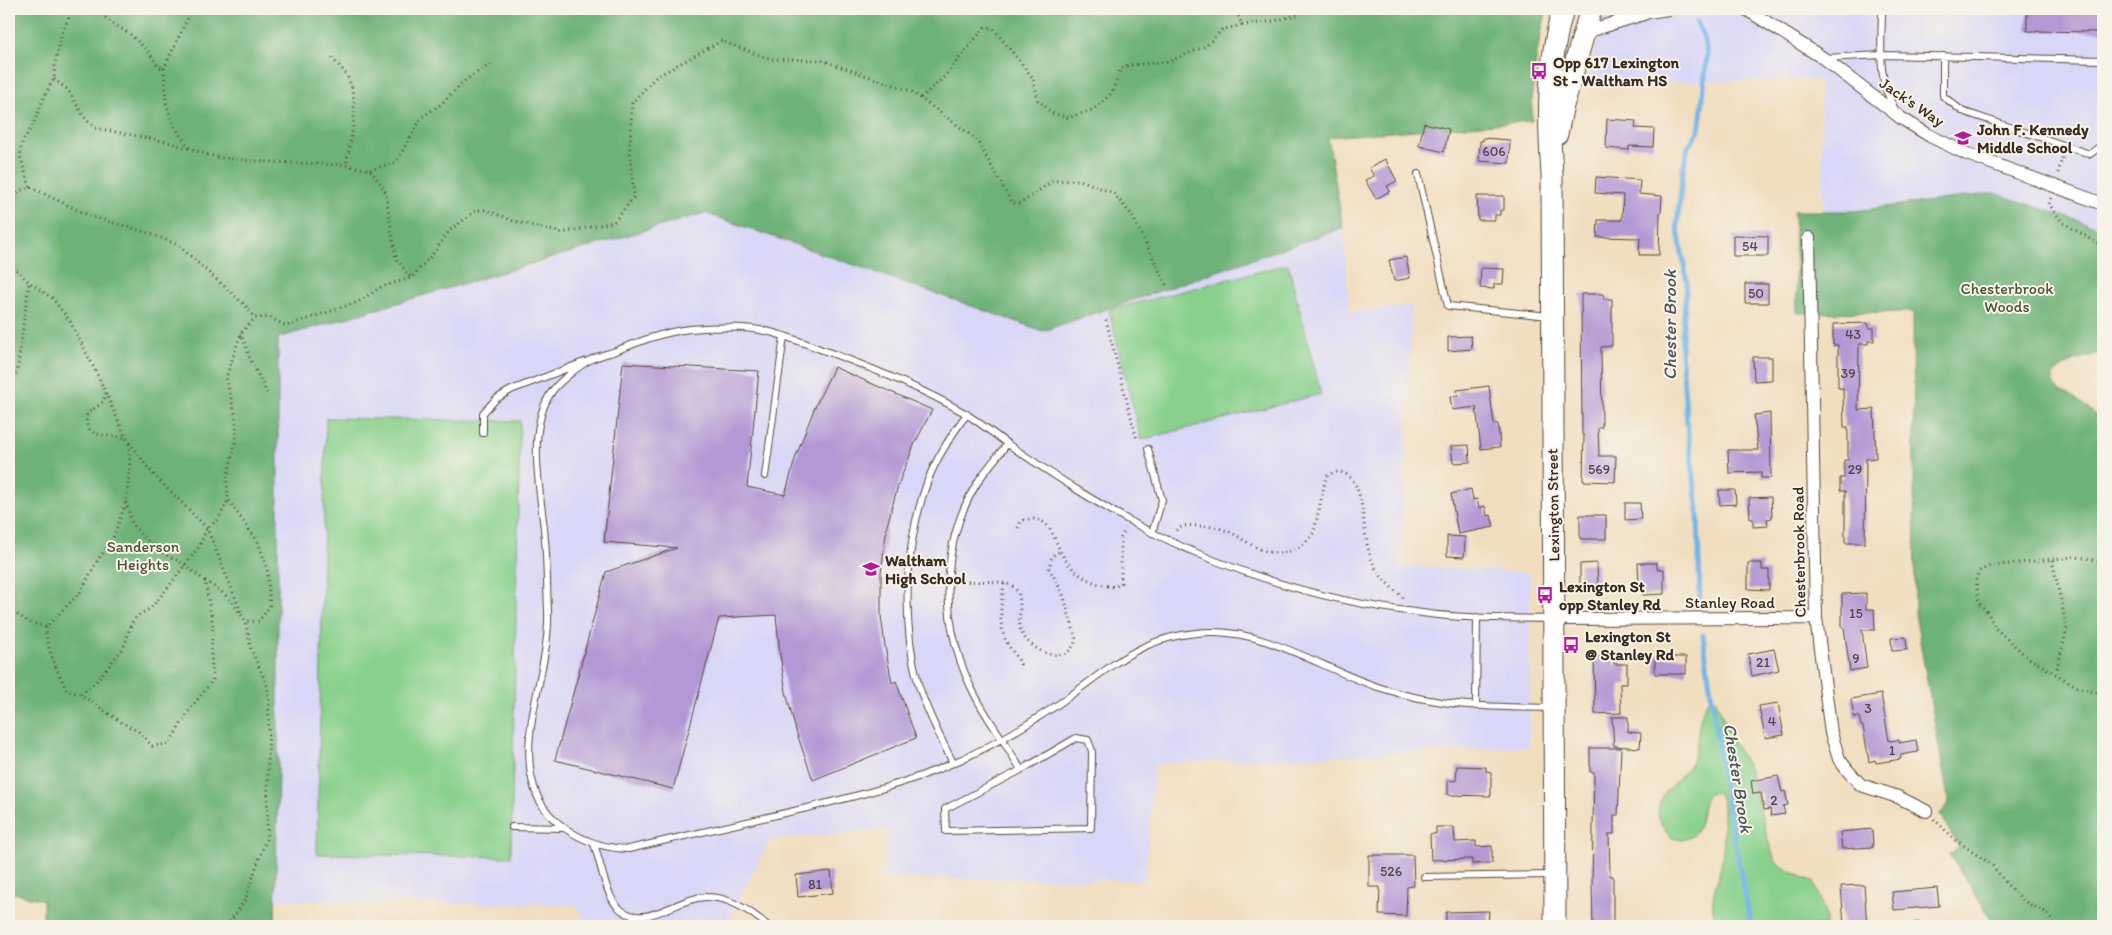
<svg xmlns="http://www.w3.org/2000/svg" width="2112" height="935" font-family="Itim,sans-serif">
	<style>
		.built { fill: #d9d7f7 }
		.green { fill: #88d08c; stroke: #627d55 }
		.forest { fill: #6eb278; stroke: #546e4b }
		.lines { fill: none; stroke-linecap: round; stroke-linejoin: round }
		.stream { stroke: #71b5e7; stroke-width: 5 }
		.building { fill: #b298d4 }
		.lane-casing { stroke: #564536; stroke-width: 8 }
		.street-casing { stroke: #564536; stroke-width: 14 }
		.primary-casing { stroke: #564536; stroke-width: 23 }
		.path { stroke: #564536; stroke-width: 3; stroke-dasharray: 1 4; stroke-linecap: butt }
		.lane { stroke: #fff; stroke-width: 6 }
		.street { stroke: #fff; stroke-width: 12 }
		.primary { stroke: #fff; stroke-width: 21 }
		.labels { text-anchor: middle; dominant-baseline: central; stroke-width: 4; stroke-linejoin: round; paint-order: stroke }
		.number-label { font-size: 14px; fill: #59464c }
		.poi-label { font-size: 16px; font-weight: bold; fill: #3b2a1e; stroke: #f7f3e8; text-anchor: start }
		.street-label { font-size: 16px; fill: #3b2a1e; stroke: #f7f3e8 }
		.park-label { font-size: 16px; fill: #4e543a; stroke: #f7f3e8 }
		.water-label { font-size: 18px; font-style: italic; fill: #4b545a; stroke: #f7f3e8 }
	</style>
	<rect width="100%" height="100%" fill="#f7f3e8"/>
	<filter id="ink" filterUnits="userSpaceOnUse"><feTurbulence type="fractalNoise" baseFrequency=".02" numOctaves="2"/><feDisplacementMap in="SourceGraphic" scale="10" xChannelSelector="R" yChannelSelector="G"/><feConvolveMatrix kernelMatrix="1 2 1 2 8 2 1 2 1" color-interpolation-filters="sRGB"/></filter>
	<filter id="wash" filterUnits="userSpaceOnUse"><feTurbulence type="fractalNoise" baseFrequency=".0096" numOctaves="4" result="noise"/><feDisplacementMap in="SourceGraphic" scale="20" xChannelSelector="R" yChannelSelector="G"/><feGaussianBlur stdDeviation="1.12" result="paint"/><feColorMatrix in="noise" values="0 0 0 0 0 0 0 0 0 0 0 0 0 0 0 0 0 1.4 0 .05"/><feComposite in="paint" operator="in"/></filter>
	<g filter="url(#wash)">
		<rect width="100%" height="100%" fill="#f1debf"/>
		<path class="built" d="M1606 9H2103V229L1995 193 1854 211H1824L1820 80 1586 83Z
			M705 213 1043 331 1343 228 1350 313 1412 305 1400 565 1530 573 1529 747 1154 764 1145 880 884 878 888 829 770 840 724 926H589L575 905 276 900 278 772V338Z"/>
		<path class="green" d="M1288 264 1321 394 1141 440 1109 310Z
			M326 418 520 421 511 857 317 854Z
			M1711 698 1716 700 1732 740 1749 768 1768 840 1775 861 1789 871 1814 882 1826 916V926H1718C1707 903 1716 888 1721 865 1724 850 1724 834 1723 818 1723 808 1724 800 1717 792 1695 790 1709 830 1688 838 1684 840 1677 840 1673 838 1668 836 1666 831 1663 827 1647 801 1675 785 1689 766 1692 763 1693 757 1695 752 1699 738 1698 707 1711 698Z"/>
		<path class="forest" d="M9 9H1349L1350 16 1435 9H1547C1537 46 1531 82 1532 121L1328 137 1343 228 1043 331 705 213 278 338V772L275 926H43V900L9 892Z
			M1995 193 2103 229V353H2099C2083 358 2061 363 2052 378L2054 385 2060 391 2072 396 2103 420V926H1996L1949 854 1959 848 1940 815 1949 803 1915 614 1913 312 1797 313 1794 211H1854Z"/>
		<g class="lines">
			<path class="stream" d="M1697 22 1704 38 1707 55 1702 108 1699 130 1688 147 1683 170 1677 224 1687 282 1681 349 1687 424 1698 511 1700 604
				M1703 635 1722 773 1751 926"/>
		</g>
		<g id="blocks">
			<path class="building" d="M2027 9H2103V32L2027 31Z
				M1607 119 1636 121 1635 128 1654 129 1653 147 1629 146V150L1606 148Z
				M1424 123 1449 129 1444 152 1419 146Z
				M1483 138 1510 140 1509 163 1479 161 1480 141H1483Z
				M1385 159 1397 181 1387 186 1390 191 1376 199 1365 180 1374 176 1369 168Z
				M1596 177 1640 180 1639 194 1662 196 1661 212H1660L1659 255H1639L1640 238 1597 237 1598 220H1622L1623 195 1595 193Z
				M1477 196H1504V210H1500V215H1495V220H1478Z
				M1733 235 1768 236V256H1733Z
				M1406 257 1410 278 1394 281 1389 260Z
				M1481 268 1504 269 1503 284H1494V289L1480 288Z
				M1745 284H1768V303H1745Z
				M1581 294H1603L1604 299H1612V346L1601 347 1602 427 1598 428 1599 456H1616L1615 482 1583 481 1584 435H1582Z
				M1868 323 1869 328H1874V341H1868V344H1859L1858 410 1874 409 1876 458 1866 459 1865 543H1845V491H1840V478H1844V460H1848V427H1844L1843 388H1838V345H1833V324Z
				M1471 336 1472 349 1448 351V337Z
				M1753 357H1772V380L1754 381Z
				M623 363 759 371 747 487 785 495 796 456 814 409 834 367 932 410 914 445 898 485 887 526 881 573V616L885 646 892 683 896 681 916 738 813 780 796 731 786 692 780 655 776 615 719 618 673 789 555 760 606 572 677 548 604 542Z
				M1489 386 1494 424H1498L1500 447 1481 449 1476 407 1452 410 1450 397 1458 396 1457 390Z
				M1770 413 1771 478H1761V472L1729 473 1728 450H1758L1754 415Z
				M1469 445 1470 462 1453 463 1451 446Z
				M1471 489 1473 500 1477 499 1479 508 1485 506 1487 516 1491 515 1494 527 1458 534 1451 494Z
				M1719 490H1735L1736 504 1720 505Z
				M1771 497 1772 518 1767 519 1768 526 1753 527V519H1750L1749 498Z
				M1625 503H1640L1641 519 1625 520Z
				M1580 515H1606V539H1580Z
				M1447 536 1465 537 1464 557 1447 556Z
				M1597 563 1598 589H1580V564Z
				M1638 563H1657V569H1664V594L1643 595 1642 587H1639Z
				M1748 563H1762V570H1769V590L1748 589Z
				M1866 593V609H1874L1875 630H1862L1867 668 1850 671 1844 627H1842V594Z
				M1906 637 1907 650 1892 651 1891 638Z
				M1774 649 1779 670 1752 676 1748 654Z
				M1594 657H1614V664H1627V684H1620L1621 713 1595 714Z
				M1655 657H1686V674H1655Z
				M1881 694 1889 741 1899 740V743L1916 740 1918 752 1900 755 1901 759 1876 763 1875 760 1869 762 1863 726H1861L1859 717H1854L1851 699Z
				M1778 703 1784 735 1765 738 1759 706Z
				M1612 717H1628V732L1641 733 1640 748 1614 746Z
				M1590 748H1621L1618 815H1614V834H1609L1610 876H1613V926H1593L1592 882 1594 772H1590Z
				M1457 766 1486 767V771L1491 772V796L1448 795V780L1456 781Z
				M1778 776 1782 792 1785 791 1788 805 1783 806 1785 814 1771 816 1770 809 1764 810 1761 793 1753 794 1751 781Z
				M1436 827H1454L1455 842 1476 841V847L1492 846V863L1472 864V859L1431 860 1430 834H1436Z
				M1872 829 1873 847 1842 849 1840 832Z
				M1369 855H1413L1414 886 1407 887 1406 916 1379 915 1380 887H1369Z
				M831 871 833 893 798 897 796 875Z
				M1864 885 1867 926H1844L1841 886Z
				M1937 888 1939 906 1894 910 1892 892Z
				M1489 911 1488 926H1446V912Z"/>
		</g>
	</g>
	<g filter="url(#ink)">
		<use href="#blocks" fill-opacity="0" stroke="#564536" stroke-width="1"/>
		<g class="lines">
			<g class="lane-casing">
				<path id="lane" d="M1882 9C1882 43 1876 79 1895 109
					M1943 56V96L1962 111 2090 154 2103 144
					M1825 58 1882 55 2103 60
					M1418 174 1448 306 1550 316
					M483 433V413L496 399 511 390 584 362
					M1007 444C998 456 988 467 979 480 937 546 940 631 977 699 990 723 1008 746 1021 770L945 809 946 831 1091 828 1092 751 1088 740 1076 738 1021 770
					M1148 449 1162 500 1152 533
					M765 476 784 336
					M1551 619C1508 618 1464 619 1422 613 1328 602 1238 575 1153 533 1103 508 1055 476 1009 445 994 434 979 422 963 412 921 388 877 370 831 353 811 346 791 337 770 332 745 326 715 327 690 329 663 332 638 342 613 352 606 354 597 356 590 360 580 365 559 382 553 390 524 429 542 495 545 540 547 564 547 588 548 612 550 670 517 732 534 787 546 827 591 848 629 849 688 835 747 822 807 808 856 796 906 784 953 763 991 747 1026 726 1060 703 1113 666 1143 633 1213 632 1271 632 1326 671 1381 688 1439 707 1491 707 1551 708
					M1476 706 1477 617
					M953 763C941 738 926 711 918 683 901 619 905 542 928 480 937 457 952 434 967 414
					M512 827 565 828
					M594 844C600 861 605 891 616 905 642 935 677 896 707 897 729 897 752 912 768 926
					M1424 877 1551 875
					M1916 926H1927"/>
			</g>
			<g class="street-casing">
				<path id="street" d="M1614 9C1632 15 1650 12 1668 9
					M1746 9 1823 58 1901 118 1930 136 1967 154 2103 204
					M1583 33 1646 13
					M1809 238 1816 618 1831 733 1839 759 1848 771 1861 785 1898 797 1926 811
					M1554 619 1816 618"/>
			</g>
			<g class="primary-casing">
				<path id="primary" d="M1557 134 1562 109 1591 9
					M1555 926 1552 174C1548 118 1547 64 1563 9"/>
			</g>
			<path class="path" d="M100 9C105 23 122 27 133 37 144 46 151 55 159 67L164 68
				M1242 25 1274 21 1297 15
				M332 58C337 64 344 70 347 76 361 103 351 137 346 165
				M54 79 68 90 84 117 95 128 168 142 216 157 250 161 346 165 370 170 385 190 396 258 411 278
				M921 98 944 77 985 27 993 28 1033 78 1038 100 1052 113 1068 118 1094 109 1112 93 1120 70 1128 65 1168 62 1206 46 1222 30 1242 25 1235 9
				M189 148 173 124 166 102 164 68 192 9
				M370 170 396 162 422 117 441 104 468 78 491 64
				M2058 173 2063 155
				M30 187 20 156 22 142 32 127 46 93 54 79 55 63 62 33 71 13 69 9
				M2051 198 2049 204 2062 222 2103 247
				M9 211 19 191 30 187 90 216 149 233 178 245 245 305 255 318
				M9 263 29 282 52 298 70 321 99 378 126 438 152 473 207 528 242 614
				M1106 320 1137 440
				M241 333 251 361 267 393
				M9 381 17 373 29 282
				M106 393 103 402 87 414C82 440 110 434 125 438
				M126 502 132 524 142 536 166 555 179 561 205 581 213 626 211 654 213 680 190 709 169 744 152 746 139 732 121 722 80 694 67 691C58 671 46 650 46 627L80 593 99 558 111 544 126 502 130 467 129 442
				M1018 528 1021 521C1052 511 1052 540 1065 559 1077 577 1095 585 1115 587L1121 583V538L1125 529
				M1176 530C1182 525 1190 525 1198 526 1207 526 1217 527 1225 530 1238 535 1248 544 1260 549 1281 558 1302 551 1314 532L1326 477C1336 468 1349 472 1355 484 1366 505 1362 540 1373 563 1379 577 1392 588 1403 598
				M2052 560 2067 628 2056 672
				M2103 563 2087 558 2072 557 1990 566 1979 571 1976 579 1979 603 1988 613 1995 628 2027 657 2079 688 2103 694
				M205 581C225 592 233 602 245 621H259L270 606 267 568 258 542 228 500 227 478 237 435 235 414 226 378 241 333 255 318 269 317 286 326 358 302 381 287 411 278 431 256 450 230 477 210H486L514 221 562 233 614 222 634 197 630 149 632 103 656 77 721 41 770 59 821 60 911 91 976 139 1012 203 1020 204 1052 181 1080 180 1113 193 1132 215 1167 287
				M958 582C972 582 1000 579 1012 586 1027 595 1015 620 1022 633 1031 652 1069 668 1076 639L1063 594 1049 568 1052 556 1060 551
				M1004 584C1001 604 997 628 1009 646 1013 653 1018 657 1021 666
				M9 609 29 622 46 627
				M81 694 95 683 124 647 131 624 137 616 151 608 166 590 200 545 207 528 218 520 228 500
				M1934 819 1954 839 1992 865 2010 888 2027 903 2047 913 2056 926
				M227 926 245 900 267 836 269 698 267 685 251 649 245 620
				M1968 926H1981"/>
			<use href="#lane" class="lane"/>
			<use href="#street" class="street"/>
			<use href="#primary" class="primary"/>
		</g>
	</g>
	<defs>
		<g id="bus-bare" transform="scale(1.35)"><path d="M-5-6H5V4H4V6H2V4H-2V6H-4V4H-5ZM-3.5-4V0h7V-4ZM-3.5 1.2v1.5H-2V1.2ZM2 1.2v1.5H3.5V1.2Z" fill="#b5179e" stroke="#f7f3e8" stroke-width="2.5" paint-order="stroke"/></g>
		<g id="school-bare" transform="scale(1.35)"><path d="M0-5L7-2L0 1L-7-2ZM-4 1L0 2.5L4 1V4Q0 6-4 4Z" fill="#b5179e" stroke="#f7f3e8" stroke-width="2.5" paint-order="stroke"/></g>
	</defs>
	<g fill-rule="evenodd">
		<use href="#bus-bare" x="1539" y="71"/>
		<use href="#school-bare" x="1963" y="138"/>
		<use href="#school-bare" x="871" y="569"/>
		<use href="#bus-bare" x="1545" y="595"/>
		<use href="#bus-bare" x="1571" y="645"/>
	</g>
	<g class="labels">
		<g class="number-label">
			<text x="1494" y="151">606</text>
			<text x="1750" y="246">54</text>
			<text x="1756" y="293">50</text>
			<text x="1853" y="334">43</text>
			<text x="1848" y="373">39</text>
			<text x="1599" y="469">569</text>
			<text x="1855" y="469">29</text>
			<text x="1856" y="613">15</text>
			<text x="1856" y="658">9</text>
			<text x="1763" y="662">21</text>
			<text x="1868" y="708">3</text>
			<text x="1772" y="721">4</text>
			<text x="1892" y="750">1</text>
			<text x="1774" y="800">2</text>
			<text x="1391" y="871">526</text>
			<text x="815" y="884">81</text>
		</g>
		<g class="poi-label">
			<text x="1553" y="62">Opp 617 Lexington<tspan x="1553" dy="18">St - Waltham HS</tspan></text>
			<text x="1977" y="129">John F. Kennedy<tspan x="1977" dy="18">Middle School</tspan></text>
			<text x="885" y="560">Waltham<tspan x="885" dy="18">High School</tspan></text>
			<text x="1559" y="586">Lexington St<tspan x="1559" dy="18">opp Stanley Rd</tspan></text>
			<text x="1585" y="636">Lexington St<tspan x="1585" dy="18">@ Stanley Rd</tspan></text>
		</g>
		<g class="street-label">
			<text transform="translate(1912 102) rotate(34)">Jack's Way</text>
			<text transform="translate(1553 505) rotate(-91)">Lexington Street</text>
			<text transform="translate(1799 552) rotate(-91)">Chesterbrook Road</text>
			<text x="1730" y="602">Stanley Road</text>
		</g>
		<g class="park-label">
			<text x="2007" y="288">Chesterbrook<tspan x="2007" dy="18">Woods</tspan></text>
			<text x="143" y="546">Sanderson<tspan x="143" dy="18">Heights</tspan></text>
		</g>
		<g class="water-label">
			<text transform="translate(1670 325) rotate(-90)">Chester Brook</text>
			<text transform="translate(1738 778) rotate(81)">Chester Brook</text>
		</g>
	</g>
	<rect width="2112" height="935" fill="none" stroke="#f7f3e8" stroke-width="30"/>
</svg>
